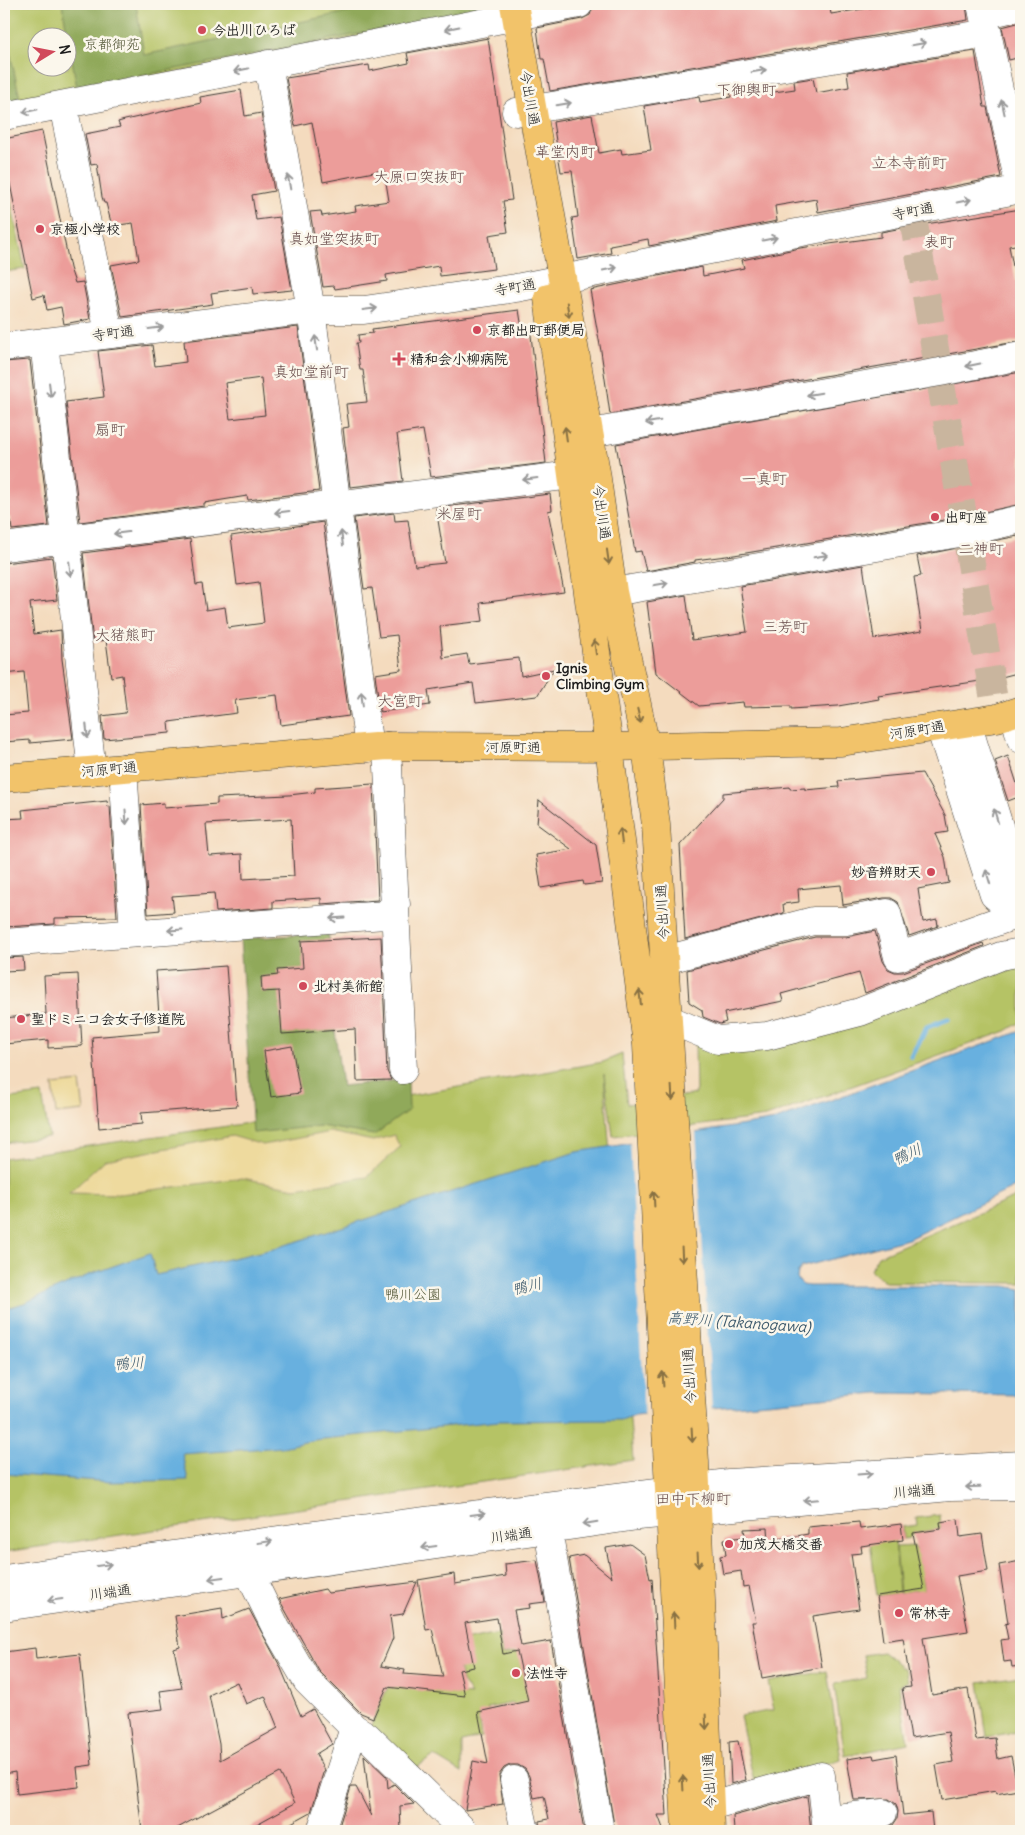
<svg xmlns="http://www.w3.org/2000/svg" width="1025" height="1835" font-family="Delius,'Klee One',sans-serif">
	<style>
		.green { fill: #b5c365; stroke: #687040; fill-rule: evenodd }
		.forest { fill: #90a95a; stroke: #56623b }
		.sand { fill: #eeda9e; stroke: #857b5d }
		.water { fill: #67b0df; stroke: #42667e }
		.pier { fill: #f4dbbe }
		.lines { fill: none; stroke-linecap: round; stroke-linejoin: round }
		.stream { stroke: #67b0df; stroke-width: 5.5 }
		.building { fill: #ec9d9a; fill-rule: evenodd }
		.minor-tunnel { stroke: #c9b59e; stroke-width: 28; stroke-dasharray: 28 14; stroke-linecap: butt }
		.minor-casing { stroke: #3c3934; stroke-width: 29 }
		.major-casing { stroke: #3c3934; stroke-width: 29 }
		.minor { stroke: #fff; stroke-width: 28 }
		.major { stroke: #f2c36a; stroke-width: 28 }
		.oneway { stroke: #999 }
		.oneway2 { stroke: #877043 }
		.poi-dot { fill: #d1495b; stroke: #fbf7ec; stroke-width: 2 }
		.labels { text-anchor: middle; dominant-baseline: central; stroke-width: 5; stroke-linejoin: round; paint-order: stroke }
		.poi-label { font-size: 14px; font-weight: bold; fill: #1c1c1c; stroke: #fbf7ec; text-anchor: start }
		.park-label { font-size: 14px; fill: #525636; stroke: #fbf7ec }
		.street-label { font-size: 14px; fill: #1c1c1c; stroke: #fbf7ec }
		.neighbourhood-label { font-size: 15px; fill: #654948; stroke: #fbf7ec }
		.water-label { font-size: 15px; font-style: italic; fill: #3a576a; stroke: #fbf7ec }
	</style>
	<rect width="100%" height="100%" fill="#fbf7ec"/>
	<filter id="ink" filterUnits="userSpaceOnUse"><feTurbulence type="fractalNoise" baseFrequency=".02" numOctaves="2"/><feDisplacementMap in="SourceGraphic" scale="10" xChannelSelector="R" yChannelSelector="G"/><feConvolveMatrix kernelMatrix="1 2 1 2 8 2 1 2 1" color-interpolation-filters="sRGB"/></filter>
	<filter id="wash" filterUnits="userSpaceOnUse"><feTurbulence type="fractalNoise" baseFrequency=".0096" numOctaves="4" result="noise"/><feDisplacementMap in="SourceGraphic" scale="20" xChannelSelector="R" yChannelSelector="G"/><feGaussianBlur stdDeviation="1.12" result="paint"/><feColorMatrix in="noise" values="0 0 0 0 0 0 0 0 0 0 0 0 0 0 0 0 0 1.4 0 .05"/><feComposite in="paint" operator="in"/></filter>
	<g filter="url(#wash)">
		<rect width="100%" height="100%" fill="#f4dbbe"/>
		<path class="green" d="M4 4H479L481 13 4 106ZM38 38H68V68H38Z
			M4 169 25 269 4 272Z
			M1016 963 1021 969V1022L1006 1031 766 1117 613 1136 604 1074 633 1460 4 1552V1158L256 1122 603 1062 622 1054 627 1104 696 1094 695 1044Z
			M42 1094 49 1137 4 1143V1099Z
			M1021 1195V1283L885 1282 870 1270 878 1256Z
			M940 1515 941 1529 913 1533 910 1538 903 1539 902 1527 917 1525 916 1518Z
			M869 1534 895 1540 899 1593 877 1596Z
			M944 1545 922 1578 925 1597 917 1590 900 1593 896 1547 914 1546 915 1549Z
			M499 1634 502 1655 522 1652 537 1717 514 1709 513 1703 488 1708V1714L478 1716 481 1737 462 1742V1773L434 1756 412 1770 369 1730 388 1687 471 1695 462 1681 454 1643Z
			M883 1652 905 1669 908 1681 899 1686 908 1743 845 1756 834 1684 867 1678 863 1655Z
			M827 1671 841 1759 755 1787 740 1716 774 1710 768 1682Z
			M1021 1676V1731L987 1737 979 1682Z"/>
		<path class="forest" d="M62 4H136L144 55 385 4H477L479 11 77 88Z
			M4 24 20 99 4 103Z
			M328 933 336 1040 342 1086 408 1079 409 1110 374 1135 320 1126 253 1133 240 939Z"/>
		<path class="sand" d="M80 1082 84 1111 56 1114 53 1085Z
			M330 1132 373 1141 394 1135 400 1147 367 1177 295 1188 242 1178 121 1194 69 1193 105 1160 232 1136 263 1145Z"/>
		<path class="water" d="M1021 1031V1184L908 1239 802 1267 798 1272 797 1279 803 1285 809 1286H1005L1021 1289V1395L877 1393 635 1415 621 1420 499 1421 314 1440 283 1447 182 1454 188 1480 112 1482 4 1474V1309L24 1303 91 1274 150 1253 156 1275 273 1249 576 1152 776 1120Z"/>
		<path class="pier" d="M696 1130 712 1411 644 1417 630 1141Z"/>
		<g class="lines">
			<path class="stream" d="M911 1056 927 1027 948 1019"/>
		</g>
		<g id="blocks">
			<path class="building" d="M594 4H829L831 14 895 4H966L968 20 550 91 544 59H541L537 28 582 19 590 15Z
				M1021 22V57L1009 60 1002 27Z
				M488 38 512 200 503 201 508 232 489 235 494 269 440 276 439 266 386 275 387 281 335 289 334 286 323 287 310 212 321 211 322 216 356 211 355 206 389 201 384 170 323 182 312 122 295 126 286 78 369 65 370 71 409 63 407 53Z
				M975 51 984 107H987L1001 177 818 212 816 199 775 206 777 221 649 246 648 239 610 246 611 253 578 259 572 218 578 217 572 171 561 172 553 122 592 115 599 153 621 149 622 154 651 150 644 106 699 97 700 102 731 97 730 92 759 87 760 94 795 89 794 81 813 78 816 93 849 87 847 72Z
				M241 90 245 116 261 113 274 191 252 195 256 220 279 217 292 290 253 294 252 287 211 293 213 304 122 317 111 265 139 260 133 223 112 226 106 203H104L102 197 97 164 91 165 85 134 120 127 118 122 125 120 201 103 200 97Z
				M42 131 70 268 75 283 83 282 90 319 64 324 61 307 47 310 44 295 33 298 4 154V139Z
				M1021 209V244L1009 246 1016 281 1021 280V341L610 414 601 351 590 290 702 267 703 276 744 268 742 260 800 248 881 237V232L913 226Z
				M519 310 522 328 530 327 546 463 431 477 423 430 397 434 403 481 350 487 343 428 349 427 346 404 367 402 363 370H360L356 343H359L358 335 373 333 372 329Z
				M298 327 319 491 248 500 247 496 204 503V506L80 522 66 402 104 397 98 351 152 345 155 366 186 362 184 341ZM261 378 265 415 230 419 225 383Z
				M28 360H30L49 526 12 530 10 517 4 518V362Z
				M1021 372V504L962 517 734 555 695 560V562L646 571 641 551 635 552 616 444Z
				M550 494 552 510 548 511 564 592 480 603 483 621 440 626 443 658 467 654 469 664 519 658 521 676 554 669 537 696 476 703 473 683 428 690 430 705 380 712 375 674 401 670 397 635 379 637 372 588 364 589 354 518 394 513 395 521 408 520 415 566 445 563 436 508Z
				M323 522 349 716 281 725 277 695 235 700 237 713 169 722 170 733 104 739 102 716 125 713 126 709 122 675 111 677 106 640 93 642 83 553 190 539 196 585 202 584 206 610 225 607 228 628 264 623 259 582 237 585 231 536Z
				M1018 536 1019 542 1021 541V672L994 679 878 696 879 699 838 706 791 709V706L744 707 743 702 699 706 656 673 647 602 686 595 692 640 747 632 740 586 863 565 874 639 922 631 914 577 921 576 917 556Z
				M52 557 57 600 30 603 34 634 61 630 62 659 73 739 30 743V740L4 742V715L28 713 24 672 4 674V563Z
				M1008 756 1021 796 1008 801 995 761Z
				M922 773 945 815 948 832 935 834 945 857 949 883 918 889 923 922 937 919 938 926 909 936 898 902 891 898H884L843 905 841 885 798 889 799 902 783 904 784 913 685 939 680 845 723 798V793L790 787V789L805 788V790L839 787 838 781Z
				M373 784 378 900 321 904V898L273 901V908L216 912 214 893 172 896 174 912 148 914 141 805 164 803V808L217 804V798L289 795 315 792V788ZM291 819 294 876 243 879 242 854 209 856 206 824Z
				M539 800 596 845 602 883 584 885 583 881 541 888 536 855 571 849 537 824Z
				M107 801 108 807 110 806 117 917 55 918V924L4 927V819L23 818 22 810Z
				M875 931 883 961 888 969 895 972H903L983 943 984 946 865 993 859 973 781 994 783 1001 724 1013 726 1022 720 1024 703 1017 702 1010 689 1002 687 970 815 937H846Z
				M381 937 387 1071 391 1080 357 1081 355 1029 282 1034 279 991 262 992 261 977 278 975 277 970 303 968 301 941Z
				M23 957 24 970 4 971V958Z
				M226 966 237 1106 141 1113 142 1124 99 1128 92 1037 160 1031 156 971Z
				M78 974 82 1046 48 1048V1040L4 1044V1018L46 1014 44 976Z
				M292 1046 300 1093 271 1097 264 1051Z
				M958 1519 960 1537 982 1534 988 1571 957 1576 968 1631 923 1638 932 1695 968 1689 976 1740 995 1738 998 1759 1011 1756 1018 1790 996 1794V1791L942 1800 936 1765 953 1762 948 1732 911 1738 902 1688 911 1687 903 1638 883 1641 877 1596 924 1589 913 1533 941 1529 940 1522Z
				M859 1522 860 1529 901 1524 903 1540 861 1546 862 1553 851 1554 859 1609 813 1616 822 1667 762 1678 752 1622H756L749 1586 743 1587 741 1571 723 1574 720 1556 726 1555 724 1539 745 1537 744 1529 768 1528 769 1541 808 1534V1527Z
				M630 1544 645 1555 650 1579 652 1578 667 1815H658L664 1831H615L569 1558 584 1555 612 1578 606 1548Z
				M537 1560 545 1602 529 1604 530 1608 514 1610 521 1646 551 1641 584 1831H540L539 1821 549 1819 544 1796 534 1798 529 1776 525 1769 518 1765H510L504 1768 499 1775 503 1804 465 1810 473 1761 488 1764 478 1712 528 1701 517 1651 503 1654 497 1618 465 1623 474 1667 459 1670 465 1696 387 1687 373 1718 361 1713 319 1671 279 1599 325 1589 328 1593 417 1582 403 1614 390 1616 393 1638 381 1666 405 1670 404 1674 443 1677 432 1629 426 1630 418 1580 454 1574 455 1584 506 1576 505 1564Z
				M1021 1561V1666L1012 1667 1011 1661 1004 1662 1001 1640 1008 1639 1005 1624 1008 1623 999 1565Z
				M222 1608 223 1619 249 1609 280 1666 301 1716 313 1709 332 1744 316 1754 324 1770 311 1812 284 1827 285 1831H244L295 1803 280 1773 172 1831H142L128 1713 163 1709 160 1691 182 1688 174 1649 180 1647 175 1616ZM237 1682 246 1704 265 1696 278 1728 220 1760 219 1744 209 1695Z
				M35 1648 36 1659 80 1654 92 1765 77 1767 79 1787 17 1794 15 1772 4 1774V1652Z
				M738 1741 746 1780 731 1784 729 1742Z
				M364 1755 387 1777 388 1788 394 1784 414 1804 400 1806 401 1831H340V1823L351 1787H356L371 1816Z
				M873 1755 874 1759 896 1755 903 1815 931 1812 933 1831H859L885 1828 893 1825 897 1819 898 1811 896 1804 889 1799 854 1800 847 1759Z
				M807 1796 811 1831H734L733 1816Z"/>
		</g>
	</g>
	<g filter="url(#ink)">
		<use href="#blocks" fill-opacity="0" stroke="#3c3934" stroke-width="1"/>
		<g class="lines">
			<path class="minor-tunnel" d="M912 212 997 718"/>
			<g class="minor-casing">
				<path id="minor" d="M981 4 1020 189
					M984 15 1021 6
					M268 64 311 310 369 748
					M63 105 109 333
					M516 112 988 33
					M4 116 579 4
					M44 342 92 771
					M4 347 311 310H364L516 288 1021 189
					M590 433 940 372 1021 356
					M4 547 595 472
					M613 592 965 532 1021 519
					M1014 713 1021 739
					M967 723 1018 887 1017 914
					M940 727 994 895 1017 914 1021 920
					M387 746 403 1070
					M123 768 134 933
					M4 943 385 915 396 904
					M665 960 813 921H846L887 913 898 957 1021 913
					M668 1019 718 1040 767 1036 860 1012 1001 956 1021 952
					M548 1530 600 1831
					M249 1573 276 1628 307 1681 354 1728 321 1831
					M4 1579 328 1533 729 1483 1021 1465
					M4 1607 638 1516 950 1487 1021 1486
					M354 1728 367 1736 464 1831
					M514 1780 525 1831
					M710 1806 821 1776 827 1831
					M826 1819 883 1813"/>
			</g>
			<g class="major-casing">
				<path id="major" d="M514 4 596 472 613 592 646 747 656 825 695 1462 711 1831
					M548 298 609 747 647 1045 686 1831
					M4 778 387 746 609 747 841 742 997 718 1021 710"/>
			</g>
			<use href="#minor" class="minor"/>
			<use href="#major" class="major"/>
		</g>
		<defs><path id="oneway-shaft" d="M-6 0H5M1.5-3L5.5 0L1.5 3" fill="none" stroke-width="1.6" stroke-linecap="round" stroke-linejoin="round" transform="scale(1.25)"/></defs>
		<g class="oneway">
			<use href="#oneway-shaft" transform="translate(452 28) rotate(169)"/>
			<use href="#oneway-shaft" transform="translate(919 44) rotate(-9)"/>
			<use href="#oneway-shaft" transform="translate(241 70) rotate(169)"/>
			<use href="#oneway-shaft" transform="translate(759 71) rotate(-9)"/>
			<use href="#oneway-shaft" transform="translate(564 104) rotate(-9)"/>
			<use href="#oneway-shaft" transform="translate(1003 107) rotate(-102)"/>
			<use href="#oneway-shaft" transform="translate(30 111) rotate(169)"/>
			<use href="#oneway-shaft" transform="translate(289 182) rotate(-100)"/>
			<use href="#oneway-shaft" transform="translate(964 201) rotate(-12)"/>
			<use href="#oneway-shaft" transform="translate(770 239) rotate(-11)"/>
			<use href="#oneway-shaft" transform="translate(610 269) rotate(-11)"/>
			<use href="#oneway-shaft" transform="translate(370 309) rotate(-7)"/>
			<use href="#oneway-shaft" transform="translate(156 328) rotate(-7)"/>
			<use href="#oneway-shaft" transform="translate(316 343) rotate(-98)"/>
			<use href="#oneway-shaft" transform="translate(973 365) rotate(168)"/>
			<use href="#oneway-shaft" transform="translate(50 390) rotate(83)"/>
			<use href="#oneway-shaft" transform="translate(814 394) rotate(170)"/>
			<use href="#oneway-shaft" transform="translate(653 422) rotate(170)"/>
			<use href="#oneway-shaft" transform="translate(530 479) rotate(173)"/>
			<use href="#oneway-shaft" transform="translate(282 512) rotate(173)"/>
			<use href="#oneway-shaft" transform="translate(121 533) rotate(173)"/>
			<use href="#oneway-shaft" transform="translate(342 538) rotate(-97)"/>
			<use href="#oneway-shaft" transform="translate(821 556) rotate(-10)"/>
			<use href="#oneway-shaft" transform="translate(70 569) rotate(84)"/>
			<use href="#oneway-shaft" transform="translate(661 584) rotate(-10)"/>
			<use href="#oneway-shaft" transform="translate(362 699) rotate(-97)"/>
			<use href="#oneway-shaft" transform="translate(87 731) rotate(84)"/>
			<use href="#oneway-shaft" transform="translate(996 816) rotate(-107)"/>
			<use href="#oneway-shaft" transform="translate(126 817) rotate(86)"/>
			<use href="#oneway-shaft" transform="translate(988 877) rotate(-107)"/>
			<use href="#oneway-shaft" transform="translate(337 918) rotate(176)"/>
			<use href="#oneway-shaft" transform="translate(175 930) rotate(176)"/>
			<use href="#oneway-shaft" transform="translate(865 1474) rotate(-4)"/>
			<use href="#oneway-shaft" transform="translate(973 1487) rotate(179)"/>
			<use href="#oneway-shaft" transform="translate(811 1500) rotate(175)"/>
			<use href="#oneway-shaft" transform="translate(478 1514) rotate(-7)"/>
			<use href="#oneway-shaft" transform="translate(590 1523) rotate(171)"/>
			<use href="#oneway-shaft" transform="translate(265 1542) rotate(-8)"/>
			<use href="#oneway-shaft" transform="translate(429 1547) rotate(172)"/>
			<use href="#oneway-shaft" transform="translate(104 1565) rotate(-8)"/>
			<use href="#oneway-shaft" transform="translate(216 1578) rotate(172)"/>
			<use href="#oneway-shaft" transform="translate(55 1600) rotate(172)"/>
		</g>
		<g class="oneway2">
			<use href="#oneway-shaft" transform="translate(568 310) rotate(81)"/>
			<use href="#oneway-shaft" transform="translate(566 434) rotate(-98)"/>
			<use href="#oneway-shaft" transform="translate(608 557) rotate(82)"/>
			<use href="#oneway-shaft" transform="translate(595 647) rotate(-98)"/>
			<use href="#oneway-shaft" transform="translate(639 716) rotate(77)"/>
			<use href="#oneway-shaft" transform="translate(621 836) rotate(-97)"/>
			<use href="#oneway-shaft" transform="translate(640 997) rotate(-97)"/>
			<use href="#oneway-shaft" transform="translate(672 1093) rotate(87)"/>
			<use href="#oneway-shaft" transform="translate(654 1199) rotate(-93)"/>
			<use href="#oneway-shaft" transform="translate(682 1255) rotate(87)"/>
			<use href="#oneway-shaft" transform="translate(663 1379) rotate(-93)"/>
			<use href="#oneway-shaft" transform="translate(692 1435) rotate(87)"/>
			<use href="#oneway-shaft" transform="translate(698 1560) rotate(87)"/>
			<use href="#oneway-shaft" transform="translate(674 1620) rotate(-93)"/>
			<use href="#oneway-shaft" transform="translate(706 1722) rotate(87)"/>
			<use href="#oneway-shaft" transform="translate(683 1783) rotate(-93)"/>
		</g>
	</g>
	<g class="poi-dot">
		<circle cx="202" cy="30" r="5"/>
		<circle cx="40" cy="229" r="5"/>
		<circle cx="477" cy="330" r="5"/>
		<path d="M396.5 351.5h5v5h5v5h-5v5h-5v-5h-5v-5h5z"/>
		<circle cx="935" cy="517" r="5"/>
		<circle cx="546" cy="676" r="5"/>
		<circle cx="931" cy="872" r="5"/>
		<circle cx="303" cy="986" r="5"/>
		<circle cx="21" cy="1019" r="5"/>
		<circle cx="729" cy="1544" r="5"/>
		<circle cx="899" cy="1613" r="5"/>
		<circle cx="516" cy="1673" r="5"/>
	</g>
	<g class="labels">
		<g class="poi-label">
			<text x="212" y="30">今出川ひろば</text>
			<text x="50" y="229">京極小学校</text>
			<text x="487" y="330">京都出町郵便局</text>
			<text x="410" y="359">精和会小柳病院</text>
			<text x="945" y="517">出町座</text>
			<text x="556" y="668">Ignis<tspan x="556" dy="16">Climbing Gym</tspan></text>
			<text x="921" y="872" text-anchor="end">妙音辨財天</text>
			<text x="313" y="986">北村美術館</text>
			<text x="31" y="1019">聖ドミニコ会女子修道院</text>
			<text x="739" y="1544">加茂大橋交番</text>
			<text x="909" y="1613">常林寺</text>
			<text x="526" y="1673">法性寺</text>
		</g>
		<g class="park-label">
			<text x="112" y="44">京都御苑</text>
			<text x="413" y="1294">鴨川公園</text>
		</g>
		<g class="street-label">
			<text transform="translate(530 98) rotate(80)">今出川通</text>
			<text transform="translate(913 211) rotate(-11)">寺町通</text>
			<text transform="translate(515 287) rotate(-10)">寺町通</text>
			<text transform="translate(113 333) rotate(-7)">寺町通</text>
			<text transform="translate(602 512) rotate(82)">今出川通</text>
			<text transform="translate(917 730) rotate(-9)">河原町通</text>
			<text x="513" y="747">河原町通</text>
			<text transform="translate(109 769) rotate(-5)">河原町通</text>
			<text transform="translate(662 912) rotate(-93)">今出川通</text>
			<text transform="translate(689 1376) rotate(-93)">今出川通</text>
			<text transform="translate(914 1491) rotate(-5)">川端通</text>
			<text transform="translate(511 1535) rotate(-8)">川端通</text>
			<text transform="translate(110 1592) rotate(-8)">川端通</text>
			<text transform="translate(709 1781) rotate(-93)">今出川通</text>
		</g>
		<g class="neighbourhood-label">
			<text x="746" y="89">下御輿町</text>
			<text x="565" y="151">革堂内町</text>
			<text x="909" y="162">立本寺前町</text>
			<text x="419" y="176">大原口突抜町</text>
			<text x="334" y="238">真如堂突抜町</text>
			<text x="939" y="241">表町</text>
			<text x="311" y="371">真如堂前町</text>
			<text x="110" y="429">扇町</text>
			<text x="764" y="478">一真町</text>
			<text x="459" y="513">米屋町</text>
			<text x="981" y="548">二神町</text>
			<text x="785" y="626">三芳町</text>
			<text x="125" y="634">大猪熊町</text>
			<text x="400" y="700">大宮町</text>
			<text x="693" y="1498">田中下柳町</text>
		</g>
		<g class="water-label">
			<text transform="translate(907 1154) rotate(-25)">鴨川</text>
			<text transform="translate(527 1286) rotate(-13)">鴨川</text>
			<text transform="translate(739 1322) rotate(4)">高野川 (Takanogawa)</text>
			<text transform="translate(129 1363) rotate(-4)">鴨川</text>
		</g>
	</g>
	<rect width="1025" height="1835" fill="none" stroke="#fbf7ec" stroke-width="20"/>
	<g transform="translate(52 52) rotate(80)"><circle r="24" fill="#fbf7ec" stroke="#a29f99"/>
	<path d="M0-4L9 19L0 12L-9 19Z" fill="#d1495b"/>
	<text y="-8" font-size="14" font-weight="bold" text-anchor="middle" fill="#1c1c1c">N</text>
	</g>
</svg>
